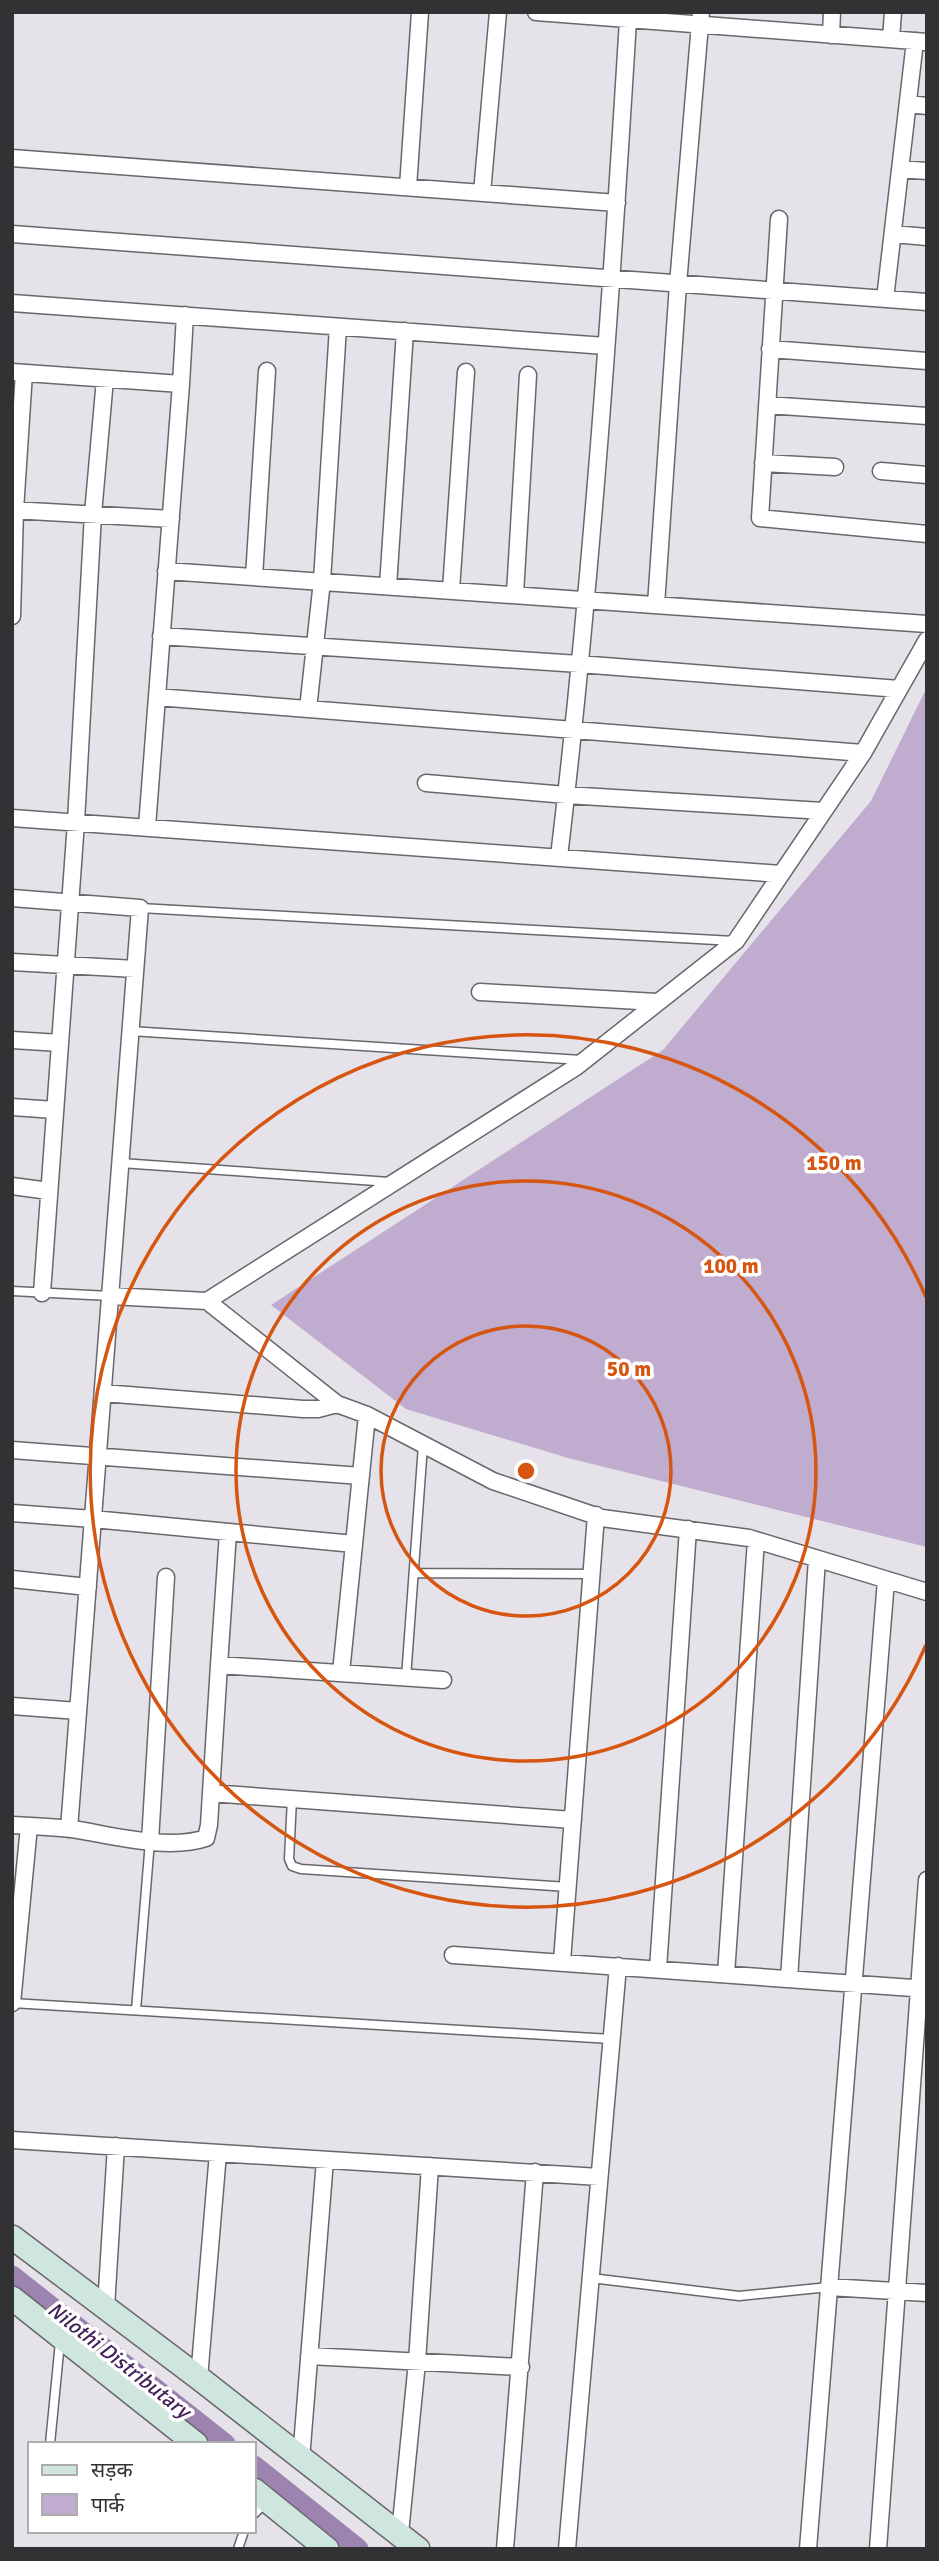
<svg xmlns="http://www.w3.org/2000/svg" width="939" height="2561" font-family="Signika,'Noto Sans Devanagari',sans-serif">
	<style>
		.green { fill: #bfacce }
		.lines { fill: none; stroke-linecap: round; stroke-linejoin: round }
		.canal { stroke: #9c83b0; stroke-width: 21 }
		.lane-casing { stroke: #69666c; stroke-width: 11 }
		.street-casing { stroke: #69666c; stroke-width: 19 }
		.secondary-casing { stroke: #69666c; stroke-width: 26 }
		.lane { stroke: #fff; stroke-width: 8 }
		.street { stroke: #fff; stroke-width: 16 }
		.secondary { stroke: #cee6dd; stroke-width: 23 }
		.ring { fill: none; stroke: #d65510; stroke-width: 3.5 }
		.labels { text-anchor: middle; dominant-baseline: central; stroke-width: 7; stroke-linejoin: round; paint-order: stroke }
		.water-label { font-size: 21px; font-style: italic; fill: #44225b; stroke: #fff }
		.centre { fill: #d65510; stroke: #fff; stroke-width: 3.5 }
		.ring-label { font-size: 21px; text-anchor: middle; font-weight: bold; fill: #d65510; stroke: #fff; stroke-width: 7; stroke-linejoin: round; paint-order: stroke }
	</style>
	<rect width="100%" height="100%" fill="#e6e2e9"/>
	<path class="green" d="M927 687V1547L568 1458 406 1409 271 1305 663 1050 871 801Z"/>
	<g class="lines">
		<path class="canal" d="M12 2276 225 2444
			M254 2466 358 2549"/>
		<g class="lane-casing">
			<path id="lane" d="M140 908 734 941
				M130 1031 581 1060
				M121 1163 390 1182
				M12 1291 110 1296
				M414 1573 591 1574
				M406 1678 423 1445
				M292 1799 289 1859 292 1866 301 1869 568 1887
				M12 2003 611 2039
				M136 2010 150 1841
				M591 2278 739 2296 829 2287
				M50 2444 60 2342
				M254 2514 265 2503
				M238 2549 244 2531"/>
		</g>
		<g class="street-casing">
			<path id="street" d="M536 12 927 42
				M831 35 832 12
				M891 39 893 12
				M908 104 927 106
				M12 158 617 203
				M900 169 927 171
				M408 187 420 12
				M482 193 498 12
				M779 219 760 518 927 534
				M12 234 927 302
				M893 234 927 237
				M885 299 915 41
				M12 303 606 346
				M770 349 927 361
				M12 372 181 384 147 827
				M181 384 185 315
				M767 405 927 416
				M763 463 835 467
				M881 471 927 475
				M12 510 171 519
				M166 571 927 624
				M254 577 267 371
				M388 586 405 331
				M451 590 466 372
				M515 594 528 375
				M656 605 678 284 701 12
				M12 616 15 510 24 373
				M161 636 579 664 899 689
				M157 697 863 753
				M308 709 322 581 338 327
				M426 783 566 795 823 811
				M12 818 781 874
				M559 857C592 579 611 299 628 20
				M12 898 140 908 69 1829
				M12 962 135 969
				M480 992 657 1002
				M12 1040 60 1043
				M12 1107 55 1110
				M12 1186 49 1191
				M42 1293 76 822 93 514 105 379
				M110 1296 207 1301 576 1067 736 941 863 753 927 640
				M207 1301 337 1404 367 1415 493 1481 602 1518 749 1538 927 1592
				M103 1393 303 1409H318L337 1404
				M12 1450 361 1476
				M12 1513 93 1519 354 1544
				M12 1579 88 1587
				M219 1665 228 1532
				M341 1673 367 1415
				M12 1706 78 1711
				M211 1793 573 1820
				M12 1825C32 1826 52 1827 72 1829 111 1835 168 1851 206 1838L209 1825 219 1665 443 1680
				M150 1841 166 1577
				M453 1955 927 1989
				M562 1961 596 1515
				M658 1969 688 1529
				M726 1974 756 1540
				M789 1979 817 1559
				M12 2003 29 1826
				M12 2140 599 2177
				M829 2287 927 2293
				M106 2307 116 2146
				M309 2356 521 2367
				M199 2378 218 2153
				M301 2459 325 2160
				M400 2533 417 2362 430 2166
				M505 2549 535 2172
				M567 2549 618 1966
				M808 2549 886 1580
				M878 2549 927 1880"/>
		</g>
		<g class="secondary-casing">
			<path id="secondary" d="M12 2237 199 2378 418 2549
				M12 2298 196 2444
				M254 2490 327 2549"/>
		</g>
		<use href="#lane" class="lane"/>
		<use href="#street" class="street"/>
		<use href="#secondary" class="secondary"/>
	</g>
	<g class="ring">
		<circle cx="526" cy="1471" r="145"/>
		<circle cx="526" cy="1471" r="290"/>
		<path d="M926 1645A436 436 0 1 1 926 1297"/>
	</g>
	<g class="labels">
		<g class="water-label">
			<text transform="translate(119 2360) rotate(38)">Nilothi Distributary</text>
		</g>
	</g>
	<circle cx="526" cy="1471" r="10" class="centre"/>
	<g class="ring-label">
		<text x="834" y="1170">150 m</text>
		<text x="731" y="1273">100 m</text>
		<text x="629" y="1376">50 m</text>
	</g>
	<rect width="939" height="2561" fill="none" stroke="#323133" stroke-width="28"/>
	<rect x="28" y="2442" width="228" height="91" fill="#ffffff" stroke="#adadad" stroke-width="2"/>
	<rect x="42" y="2465" width="35" height="10" fill="#cee6dd" stroke="#adadad" stroke-width="2"/>
	<text x="91" y="2477" font-size="21" fill="#323133">सड़क</text>
	<rect x="42" y="2494" width="35" height="21" fill="#bfacce" stroke="#adadad" stroke-width="2"/>
	<text x="91" y="2512" font-size="21" fill="#323133">पार्क</text>
</svg>
